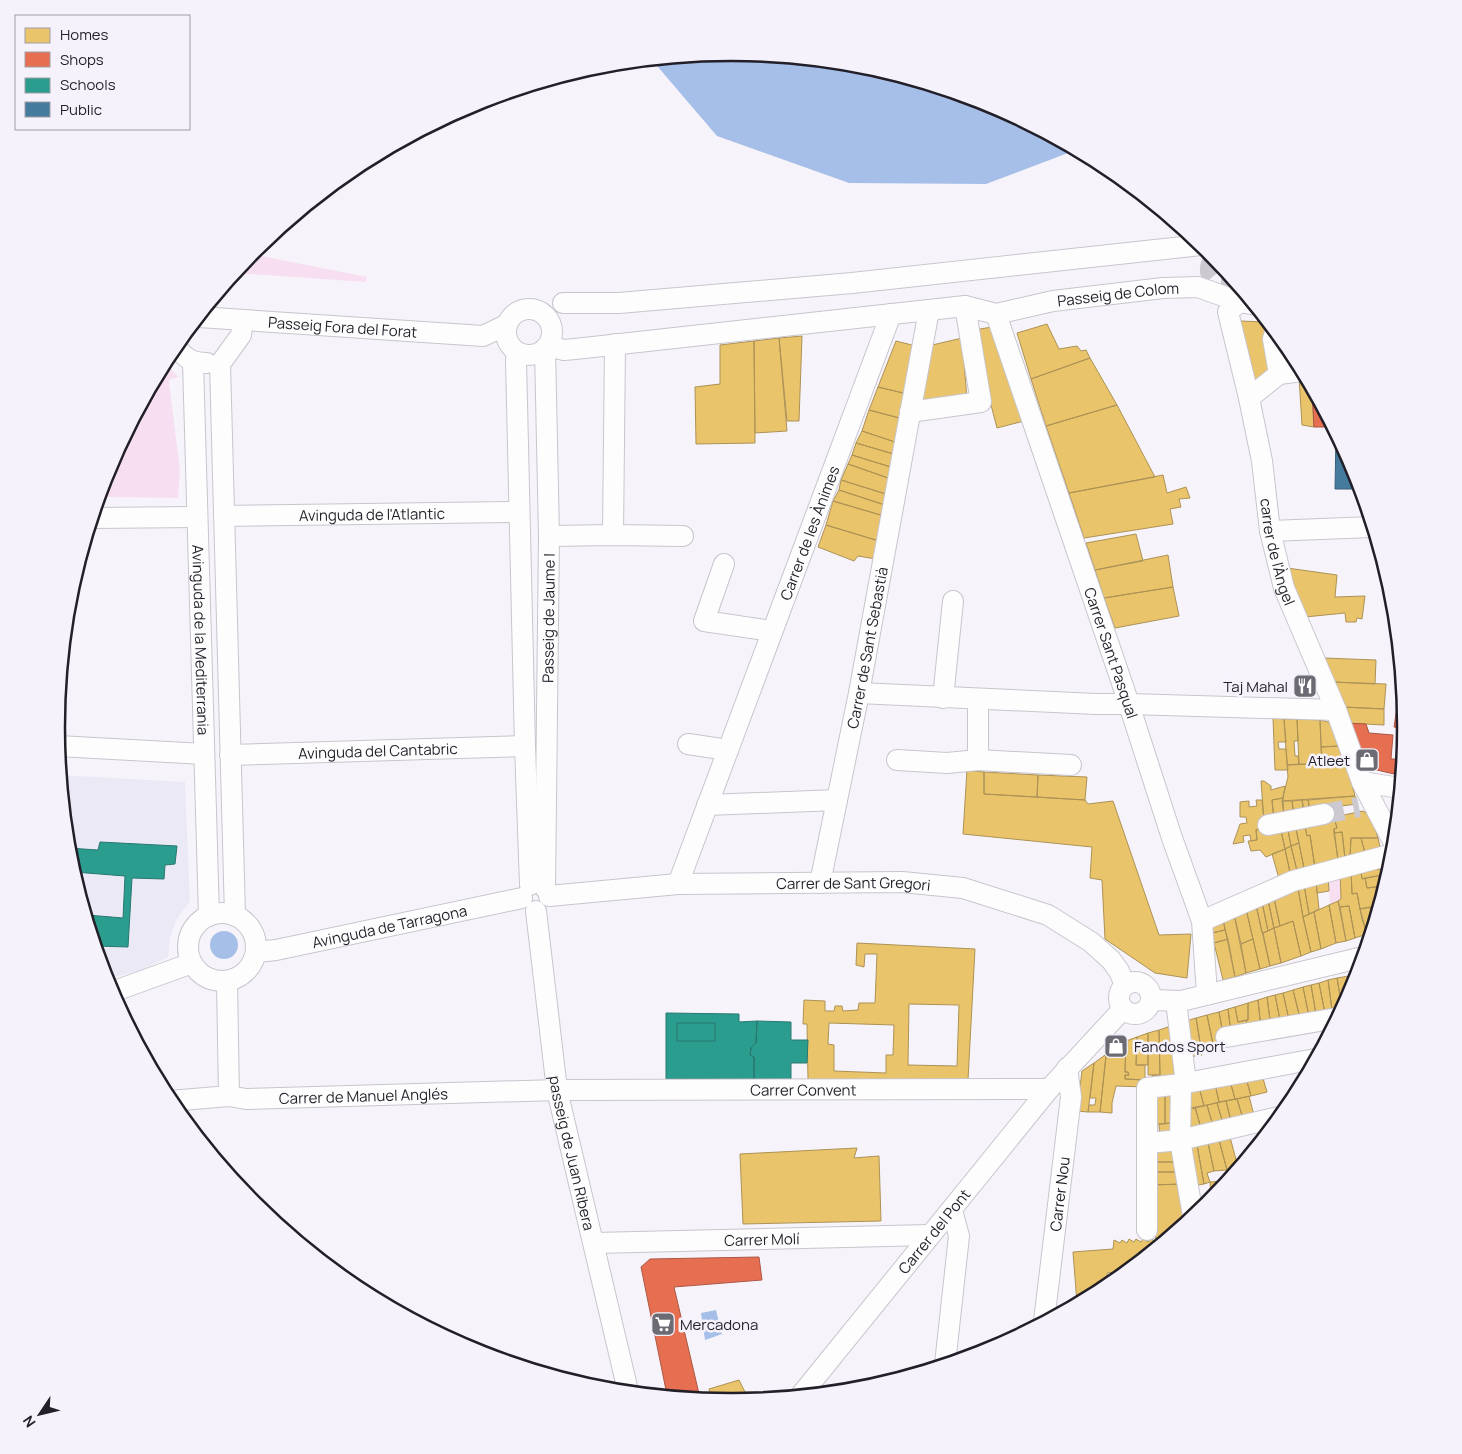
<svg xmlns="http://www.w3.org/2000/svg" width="1462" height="1454" font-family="Manrope,sans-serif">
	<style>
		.built { fill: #ece9f6 }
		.green { fill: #f7dff1 }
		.water { fill: #a6bfe9 }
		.homes { fill: #e9c46a; stroke: #ad9256; fill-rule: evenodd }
		.shops { fill: #e76f51; stroke: #ac5745 }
		.schools { fill: #2a9d8f; stroke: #287770 }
		.public { fill: #457b9d; stroke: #3a5f7a }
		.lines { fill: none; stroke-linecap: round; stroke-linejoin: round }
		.minor-tunnel { stroke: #ccc9d0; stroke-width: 20; stroke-dasharray: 20 10; stroke-linecap: butt }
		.minor-casing { stroke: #c8c5cd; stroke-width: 22 }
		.minor { stroke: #fefdfe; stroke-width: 20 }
		.labels { text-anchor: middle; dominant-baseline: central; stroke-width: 5; stroke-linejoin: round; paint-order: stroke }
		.street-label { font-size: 15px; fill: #221f28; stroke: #f5f2fc }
		.poi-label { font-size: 15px; fill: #221f28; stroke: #f5f2fc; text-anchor: end }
		.rim { fill: none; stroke: #221f28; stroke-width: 2.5 }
	</style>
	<rect width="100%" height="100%" fill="#f6f4fa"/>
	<path class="built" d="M61 775 185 782 190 901 177 919 170 937 168 957 140 971 106 979 69 858Z"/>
	<path class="green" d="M251 254 367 277 366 282 235 273Z
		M171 351 170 369 179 377 170 379 169 383 180 470 178 498 99 497 108 469Z
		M1340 871 1341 899 1330 904 1328 876Z"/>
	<path class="water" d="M731 53 863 66 989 104 1076 150 986 184 849 183 717 136 652 60Z
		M210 945a14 14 0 1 1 28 0a14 14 0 1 1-28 0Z
		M716 1310 722 1334 705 1340 701 1313Z"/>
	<path class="homes" d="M1240 321 1266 322 1270 373 1253 386Z
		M1047 324 1059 349 1077 346 1081 351 1086 350 1090 358 1031 379 1017 333Z
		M992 327 1024 421 997 428 977 351 974 330Z
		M802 336 799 421H787L779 338Z
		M779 338 787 431 755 433 754 341Z
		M962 338 967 399 918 405 928 346Z
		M754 341 755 443 696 444 695 387 720 384V345Z
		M896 341 916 346 907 394 878 387Z
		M1090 358 1117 405 1046 426 1031 379Z
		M1299 377H1305L1312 390 1314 427 1302 425Z
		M878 387 907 394 903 419 869 410Z
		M1117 405 1155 477 1069 493 1046 426Z
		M869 410 903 419 898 443 862 431Z
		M862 431 898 443 897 455 856 443Z
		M856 443 897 455 894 468 852 455Z
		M852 455 894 468 891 479 848 464Z
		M848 464 891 479 889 495 841 480Z
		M1163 475 1167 493 1186 487 1190 498 1179 499 1181 507 1170 509 1173 524 1084 538 1069 493Z
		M841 480 889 495 885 505 839 490Z
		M839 490 885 505 884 516 833 501Z
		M833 501 884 516 879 541 826 525Z
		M826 525 879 541 876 559 858 556 854 561 818 547Z
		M1136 534 1143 561 1095 570 1086 543Z
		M1168 555 1173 587 1104 598 1095 570Z
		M1287 568 1337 575 1335 597 1365 596 1362 619 1357 618 1356 622H1346L1345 613 1305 617 1292 585Z
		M1173 587 1179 616 1115 628 1104 598Z
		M1324 658 1376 660 1375 684 1333 682Z
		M1333 682 1386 684 1384 709 1343 707Z
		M1343 707 1384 709V725L1346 723Z
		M1273 718 1284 719 1286 742H1278L1279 749H1286L1288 770H1275Z
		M1284 719H1297L1298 741H1294L1295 756H1298L1299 764 1287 765Z
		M1297 719 1320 720 1322 764H1299Z
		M1320 720 1331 723 1339 746 1321 747Z
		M1339 746 1346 763 1322 764 1321 747Z
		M1346 763 1355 796 1282 801 1288 777 1287 765Z
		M967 770 984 772V794L1085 800 1088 804 1113 801 1159 935 1191 934 1187 978 1155 973 1105 939 1102 880 1090 878 1092 847 963 834Z
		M984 772 1038 775 1037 797 984 794Z
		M1038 775 1087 777 1085 800 1037 797Z
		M1261 781H1264L1271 786V790L1285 786 1283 798 1272 800 1274 820 1264 821Z
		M1355 796 1357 804 1310 810 1308 800Z
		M1283 798 1284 818 1274 820 1272 800Z
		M1256 800H1262L1265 829 1256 830 1257 840 1251 841 1250 835 1243 836 1244 842 1233 844 1240 824 1247 823 1246 817H1240V802L1249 801V807L1257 806Z
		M1302 800H1308L1310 810H1304Z
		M1302 800 1304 814 1294 816 1292 801Z
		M1282 801H1292L1294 816 1284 818Z
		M1363 811 1371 816 1378 838H1351L1350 857 1345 858 1342 832 1334 833V829L1337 828 1334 817Z
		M1334 817 1337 828 1334 829 1338 860 1315 868 1310 835 1307 836 1304 822Z
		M1304 822 1307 836 1310 835 1315 868 1305 873 1295 824Z
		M1295 824 1299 843 1291 846 1287 825Z
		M1287 825 1291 846 1285 849 1280 826Z
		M1280 826 1285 849 1266 857 1260 850 1251 851 1248 841 1257 840 1256 830Z
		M1342 832 1345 858 1338 860 1334 833Z
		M1351 838H1361L1365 853 1350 857Z
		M1361 838H1378L1380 847 1379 850 1365 853Z
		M1299 843 1305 873 1298 875 1291 846Z
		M1291 846 1298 875 1291 877 1285 849Z
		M1285 849 1291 877 1280 882 1272 854Z
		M1376 862 1378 870 1390 867 1388 874 1362 879 1360 866Z
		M1360 866 1362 879 1365 878 1367 888 1384 886 1378 906 1360 909 1357 893 1352 894 1351 868Z
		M1351 868 1352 894 1357 893 1362 919 1367 934 1355 938 1349 906 1340 907 1338 901 1341 899 1340 871Z
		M1388 874 1384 886 1367 888 1365 878Z
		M1328 876 1329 891 1317 893 1316 881Z
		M1316 881 1319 909 1309 914 1304 885Z
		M1304 885 1309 914 1303 917 1298 888Z
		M1298 888 1303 917 1311 952 1301 956 1293 921 1280 926 1274 898Z
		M1274 898 1280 926 1274 928 1268 900Z
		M1268 900 1274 928 1268 931 1262 902Z
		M1338 901 1346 941 1336 943 1329 905Z
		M1262 902 1268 931 1262 933 1256 905Z
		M1256 905 1270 966 1260 969 1246 909Z
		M1329 905 1336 943 1321 949 1314 912Z
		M1349 906 1355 938 1346 941 1340 907Z
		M1378 906 1374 921 1370 908Z
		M1370 907 1374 921 1370 933 1367 934 1360 909Z
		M1246 909 1253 939 1241 944 1234 914Z
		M1314 912 1321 949 1311 952 1303 917Z
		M1234 914 1246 973 1235 977 1223 919Z
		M1223 919 1225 930 1212 933 1210 923Z
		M1293 921 1301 956 1281 963 1274 928Z
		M1274 928 1281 963 1270 966 1263 933Z
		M1225 930 1228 939 1214 943 1212 933Z
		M1228 939 1235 977 1223 980 1214 943Z
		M1253 939 1260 969 1246 973 1241 944Z
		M857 943 975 949 968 1080H808L807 1024H803L804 1000 825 1001V1011H834L835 1006H842L843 1011 858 1010 859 1003H875L877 954H865L864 967 856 965ZM909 1004 959 1005 957 1066 908 1065ZM829 1023 894 1025 893 1055H886V1073L834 1071V1045L828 1044Z
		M1358 974 1354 985 1352 990 1349 976Z
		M1349 976 1352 990 1342 1008 1337 978Z
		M1337 978 1342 1008 1337 1016 1333 1017 1328 980Z
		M1328 980 1333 1017 1326 1018 1319 983Z
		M1319 983 1326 1018 1317 1020 1311 985Z
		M1311 985 1317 1020 1310 1021 1303 987Z
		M1303 987 1310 1021 1301 1022 1293 990Z
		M1293 990 1301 1022 1290 1024 1283 993Z
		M1283 993 1290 1024 1281 1025 1275 995Z
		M1275 995 1281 1025 1271 1027 1267 997Z
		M1267 997 1271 1027 1261 1029 1258 1000Z
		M1258 1000 1261 1029 1248 1031 1246 1020H1248V1003Z
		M1248 1003V1020L1238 1022 1235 1007Z
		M1235 1007 1238 1022 1246 1020 1248 1031 1231 1033 1228 1009Z
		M1228 1009 1231 1033 1222 1028 1219 1012Z
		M1219 1012 1224 1041 1213 1043 1207 1015Z
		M1207 1015 1213 1045 1201 1047 1196 1018Z
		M1196 1018 1202 1055 1189 1057 1183 1022Z
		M1174 1025 1176 1082 1153 1083 1152 1075H1160L1159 1030Z
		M1159 1030 1160 1075H1148V1033Z
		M1148 1033V1065H1136L1137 1037Z
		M1137 1037 1136 1065H1145V1080L1125 1079V1075H1129L1128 1072H1125L1126 1041Z
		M1126 1041 1125 1072H1128L1129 1075H1125V1079L1145 1080V1087L1116 1086 1112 1103V1113L1100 1112 1106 1056 1105 1055Z
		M1105 1055 1106 1056 1100 1112H1088L1089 1105H1095L1096 1098H1090L1094 1063Z
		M1094 1063 1088 1112 1077 1111 1082 1071Z
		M1262 1075 1267 1092 1251 1096 1246 1078Z
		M1246 1078 1251 1096 1235 1099 1230 1081Z
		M1230 1081 1235 1099 1219 1102 1215 1084Z
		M1215 1084 1219 1102 1204 1106 1199 1087Z
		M1199 1087 1204 1106 1183 1111V1090Z
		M1177 1092 1176 1122 1165 1124V1094Z
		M1165 1094V1124H1153L1154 1095Z
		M1249 1096 1255 1119 1244 1122 1237 1099Z
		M1237 1099 1244 1122 1232 1125 1226 1101Z
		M1226 1101 1232 1125 1224 1127 1217 1103Z
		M1217 1103 1224 1127 1214 1129 1207 1105Z
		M1207 1105 1214 1129 1202 1132 1195 1107Z
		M1195 1107 1202 1132 1189 1135 1183 1111Z
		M1176 1122V1138L1160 1140 1159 1124Z
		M1230 1137 1238 1167 1227 1170 1219 1140Z
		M1219 1140 1227 1170 1214 1171 1208 1143Z
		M1208 1143 1214 1171 1207 1173 1210 1182 1204 1184 1197 1145Z
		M1197 1145 1204 1184 1193 1186 1185 1148Z
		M857 1148 854 1158 879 1156 881 1221 743 1224 740 1154Z
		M1180 1149 1181 1162H1152L1153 1153Z
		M1152 1162H1181V1172H1152Z
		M1152 1172H1181L1182 1184 1152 1185Z
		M1224 1181 1225 1184 1211 1201 1210 1182Z
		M1182 1184 1183 1225 1129 1269 1128 1268 1123 1271 1121 1268 1115 1272 1107 1273 1108 1286 1077 1303 1073 1252 1113 1249 1114 1240 1120 1243 1122 1240 1127 1243 1129 1239 1134 1242 1136 1239 1141 1242 1143 1239 1148 1242 1150 1238 1156 1242 1152 1185Z
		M739 1380 745 1392 782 1393 778 1397 731 1401 711 1400 709 1389Z"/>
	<path class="shops" d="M1312 390 1324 413 1325 427H1314Z
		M1401 688H1402L1403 703 1398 702Z
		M1398 702 1403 703 1404 716 1396 714Z
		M1396 714 1404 716 1405 729 1394 727Z
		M1346 723 1366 724 1369 733 1393 735 1391 759H1397L1394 774 1364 767Z
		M1399 752 1403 753 1401 775 1394 774Z
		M759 1257 762 1280 674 1287 700 1398 667 1395 641 1267 650 1259Z"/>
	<path class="schools" d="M100 842 177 846 175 864 165 865 164 879 132 878 128 947 96 946 87 915 123 918 125 876 74 872 69 858 68 848 98 850Z
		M666 1013 739 1014V1022L757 1021 756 1043 751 1048 750 1055 754 1057V1079H666Z
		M757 1021 791 1022V1040H808L807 1063H791V1079H754V1057L750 1055 751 1048 756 1043Z
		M677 1023H715V1041H677Z"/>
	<path class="public" d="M1336 435 1354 469 1360 489H1335Z"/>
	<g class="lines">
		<path class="minor-tunnel" d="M1215 259C1202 271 1216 289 1231 278
			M1324 814 1359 807"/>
		<g class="minor-casing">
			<g id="minor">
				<path d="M563 303H619L852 283 1201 245"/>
				<path id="s1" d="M1251 304 1240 302 1231 309 1228 312 1249 398 1262 461 1270 531 1284 588 1336 710 1362 782"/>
				<circle cx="529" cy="332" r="23"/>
				<path id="s2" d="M996 314 1124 689 1172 838 1202 921 1207 994"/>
				<path id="s3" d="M199 317 483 336 506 325"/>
				<path d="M1275 332 1273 339 1279 374"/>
				<path d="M175 346C186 358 190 363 207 363"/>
				<path id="s4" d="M548 346 564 350 575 349 965 306 996 314 1053 301 1163 288 1198 287 1240 302"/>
				<path d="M518 353 516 360 525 746 530 885"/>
				<path id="s5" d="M193 362 209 916"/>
				<path d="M1249 398 1279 374 1302 371"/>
				<path d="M910 412 981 402 965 306"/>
				<path id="s6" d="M224 516 519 512"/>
				<path d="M93 518 197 517"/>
				<path d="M1270 531 1372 527"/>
				<path d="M613 535 615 344"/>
				<path d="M549 536 613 535 683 536"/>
				<path d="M724 564 704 621 772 631"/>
				<path d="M859 693 1096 704H1129L1336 710"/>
				<path d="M943 698 953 601"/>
				<path d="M688 744 728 750"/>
				<path d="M58 746 204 754"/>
				<path id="s7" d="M230 755 525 746"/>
				<path d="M897 760 947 763 978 760 1071 765"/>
				<path d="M978 760V700"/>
				<path d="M707 805 837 800"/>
				<path d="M1268 825 1324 814"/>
				<path d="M1394 843 1362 782 1400 788"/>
				<path id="s8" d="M820 883 859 693 929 310"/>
				<path id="s9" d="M678 884 891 314"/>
				<path id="s10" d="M545 888 549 536 545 349"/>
				<path id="s11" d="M549 896 678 884 902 882 963 888 1048 915 1091 942 1111 960 1119 971 1125 985"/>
				<path id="s12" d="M536 911 557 1090 628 1391"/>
				<circle cx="222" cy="947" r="34"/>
				<path d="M235 916 220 364 241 335 243 320"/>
				<path d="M1202 921 1293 881 1393 854"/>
				<path id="s13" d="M256 952 276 950 522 898"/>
				<path d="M227 981 229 1096"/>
				<circle cx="1135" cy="998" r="16"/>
				<path d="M112 992 192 963"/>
				<path d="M1152 1000 1181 1001 1363 957"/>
				<path d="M1176 1001 1186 1083"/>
				<path d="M1226 1037 1337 1018"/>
				<path d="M1181 1084 1180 1140 1193 1216"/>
				<path id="s14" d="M170 1101 229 1096 246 1099 557 1090 1049 1089"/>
				<path d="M1148 1143 1180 1140 1279 1117"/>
				<path d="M1147 1230V1088L1181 1084 1315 1059"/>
				<path id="s15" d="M594 1243 929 1235"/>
				<path id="s16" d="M1044 1321 1071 1097 1067 1068"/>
				<path d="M945 1364 959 1236 952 1210"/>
				<path id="s17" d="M801 1395 1049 1089 1123 1009"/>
			</g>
		</g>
		<use href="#minor" class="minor"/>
	</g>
	<defs>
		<g id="restaurant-square" transform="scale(1.25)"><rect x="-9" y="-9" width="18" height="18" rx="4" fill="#6c6a72" stroke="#f5f2fc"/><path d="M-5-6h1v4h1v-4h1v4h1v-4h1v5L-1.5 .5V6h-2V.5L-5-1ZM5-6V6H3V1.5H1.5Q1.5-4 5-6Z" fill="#fff"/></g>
		<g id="shop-square" transform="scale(1.25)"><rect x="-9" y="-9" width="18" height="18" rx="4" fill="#6c6a72" stroke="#f5f2fc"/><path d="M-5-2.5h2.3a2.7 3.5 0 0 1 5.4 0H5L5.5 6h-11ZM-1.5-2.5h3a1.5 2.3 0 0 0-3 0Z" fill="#fff"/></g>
		<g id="supermarket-square" transform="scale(1.25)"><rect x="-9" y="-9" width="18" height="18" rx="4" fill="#6c6a72" stroke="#f5f2fc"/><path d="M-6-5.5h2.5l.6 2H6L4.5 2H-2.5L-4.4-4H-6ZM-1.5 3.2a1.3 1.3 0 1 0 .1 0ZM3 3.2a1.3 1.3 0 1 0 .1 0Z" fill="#fff"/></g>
	</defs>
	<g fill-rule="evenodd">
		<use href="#restaurant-square" x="1305" y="686"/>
		<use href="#shop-square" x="1367" y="760"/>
		<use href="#shop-square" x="1116" y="1046"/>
		<use href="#supermarket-square" x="663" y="1324"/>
	</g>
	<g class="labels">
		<g class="street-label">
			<text stroke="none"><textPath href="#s4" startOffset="576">Passeig de Colom</textPath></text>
			<text stroke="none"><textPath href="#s3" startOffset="144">Passeig Fora del Forat</textPath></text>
			<text stroke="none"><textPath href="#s6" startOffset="148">Avinguda de l'Atlantic</textPath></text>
			<text stroke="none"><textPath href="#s9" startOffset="375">Carrer de les Ànimes</textPath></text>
			<text stroke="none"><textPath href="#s1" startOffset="272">carrer de l'Àngel</textPath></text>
			<text stroke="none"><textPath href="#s10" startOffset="270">Passeig de Jaume I</textPath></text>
			<text stroke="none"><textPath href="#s5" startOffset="278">Avinguda de la Mediterrania</textPath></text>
			<text stroke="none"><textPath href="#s8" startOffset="240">Carrer de Sant Sebastià</textPath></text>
			<text stroke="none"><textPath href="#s2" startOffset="358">Carrer Sant Pasqual</textPath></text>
			<text stroke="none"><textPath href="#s7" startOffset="148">Avinguda del Cantabric</textPath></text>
			<text stroke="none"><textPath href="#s11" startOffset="305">Carrer de Sant Gregori</textPath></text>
			<text stroke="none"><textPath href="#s13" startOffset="136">Avinguda de Tarragona</textPath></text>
			<text stroke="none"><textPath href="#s14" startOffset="634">Carrer Convent</textPath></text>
			<text stroke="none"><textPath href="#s14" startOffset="194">Carrer de Manuel Anglés</textPath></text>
			<text stroke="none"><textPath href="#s12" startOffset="245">passeig de Juan Ribera</textPath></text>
			<text stroke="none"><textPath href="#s16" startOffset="128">Carrer Nou</textPath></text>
			<text stroke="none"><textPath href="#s17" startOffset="211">Carrer del Pont</textPath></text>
			<text stroke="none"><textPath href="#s15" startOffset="168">Carrer Molí</textPath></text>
		</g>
		<g class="poi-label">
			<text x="1288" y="686">Taj Mahal</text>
			<text x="1350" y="760">Atleet</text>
			<text x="1134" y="1046" text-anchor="start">Fandos Sport</text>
			<text x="680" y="1324" text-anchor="start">Mercadona</text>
		</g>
	</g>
	<path d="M0 0H1462V1454H0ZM65 727a666 666 0 1 1 1332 0a666 666 0 1 1-1332 0Z" fill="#f5f2fc" fill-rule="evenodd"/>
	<path class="rim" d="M65 727a666 666 0 1 1 1332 0a666 666 0 1 1-1332 0Z"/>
	<rect x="15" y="15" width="175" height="115" fill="#f5f2fc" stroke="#a19ea7"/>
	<rect x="25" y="28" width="25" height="15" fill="#e9c46a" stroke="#a19ea7"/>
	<text x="60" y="40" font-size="15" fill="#221f28">Homes</text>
	<rect x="25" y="52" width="25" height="15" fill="#e76f51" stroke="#a19ea7"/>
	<text x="60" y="65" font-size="15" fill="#221f28">Shops</text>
	<rect x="25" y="78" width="25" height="15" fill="#2a9d8f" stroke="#a19ea7"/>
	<text x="60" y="90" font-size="15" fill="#221f28">Schools</text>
	<rect x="25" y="102" width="25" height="15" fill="#457b9d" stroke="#a19ea7"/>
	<text x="60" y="115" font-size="15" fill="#221f28">Public</text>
	<g transform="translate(40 1414) rotate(235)" stroke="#f5f2fc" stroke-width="4" paint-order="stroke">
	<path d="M0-4L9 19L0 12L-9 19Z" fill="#221f28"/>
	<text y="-8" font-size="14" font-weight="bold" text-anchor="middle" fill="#221f28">N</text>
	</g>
</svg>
